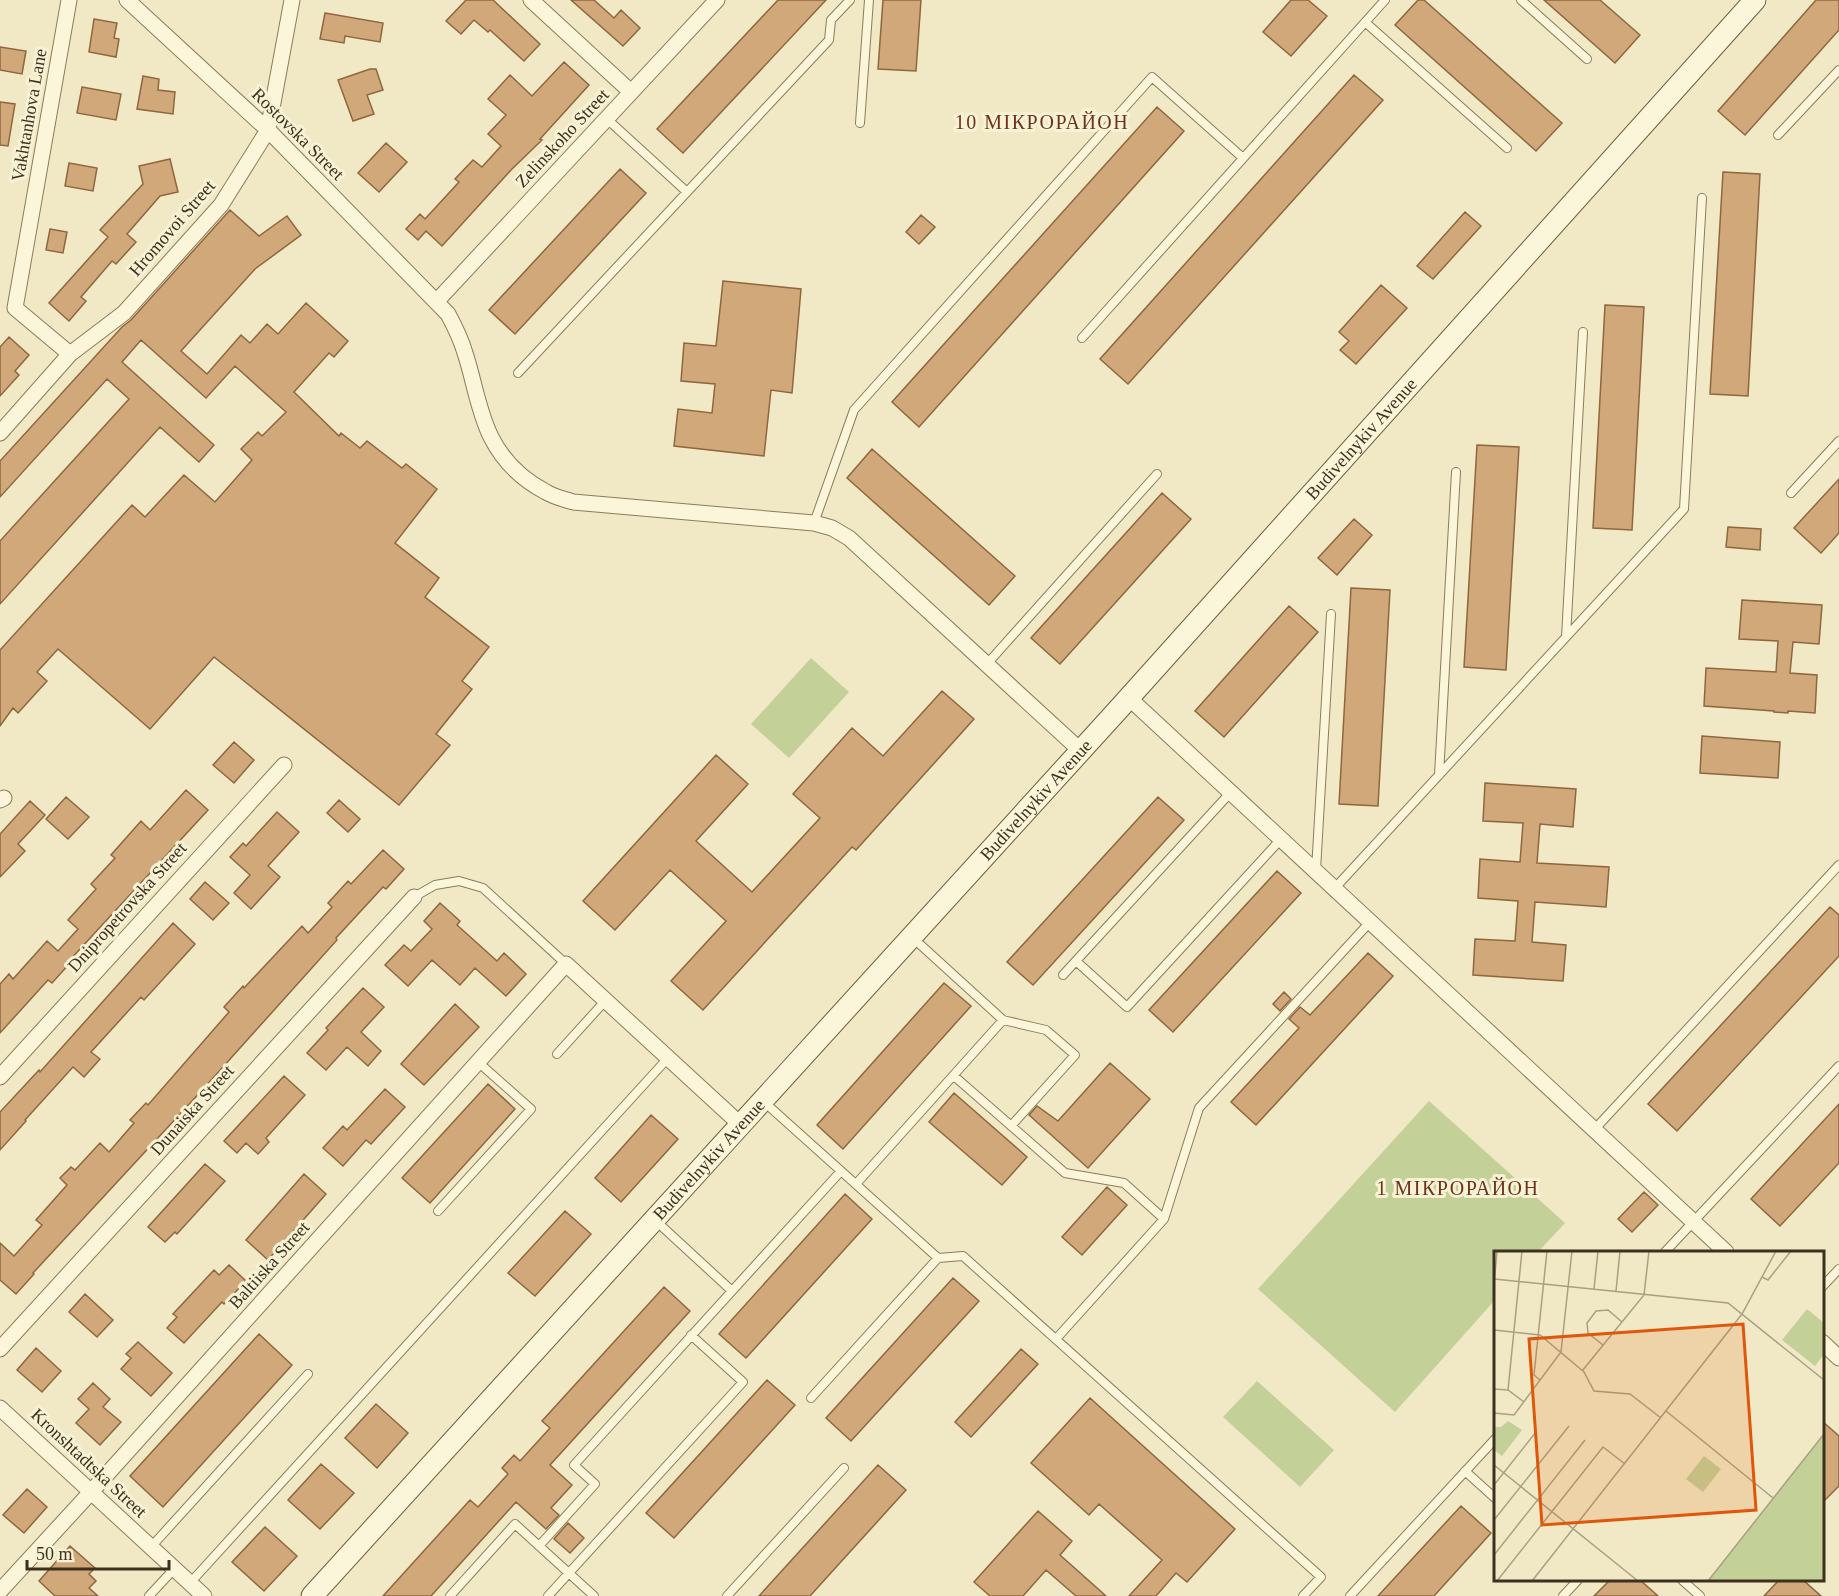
<svg xmlns="http://www.w3.org/2000/svg" width="1839" height="1596" font-family="'Times New Roman',serif">
	<style>
		.pitch { fill: #c3d098 }
		.building { fill: #d1a879; stroke: #8e673e; stroke-width: 1.5 }
		.lines { fill: none; stroke-linecap: round; stroke-linejoin: round }
		.service-casing { stroke: #8d7b5a; stroke-width: 10 }
		.minor-casing { stroke: #8d7b5a; stroke-width: 17 }
		.secondary-casing { stroke: #6f5c3d; stroke-width: 23 }
		.service { stroke: #fbf5d9; stroke-width: 8 }
		.minor { stroke: #fbf5d9; stroke-width: 15 }
		.secondary { stroke: #fbf5d9; stroke-width: 21 }
		.labels { text-anchor: middle; dominant-baseline: central; stroke-width: 6; stroke-linejoin: round; paint-order: stroke }
		.street-label { font-size: 18px; fill: #3c301e; stroke: #f8f2d5 }
		.neighbourhood-label { font-size: 20px; letter-spacing: 1.5px; fill: #6c351b; stroke: #f8f2d5 }
		.inset-road { fill: none; stroke: #a99f82; stroke-width: 1.5 }
		.view { fill: #df570d; fill-opacity: 0.15; stroke: #df570d; stroke-width: 3 }
		.inset-edge { fill: none; stroke: #3c301e; stroke-width: 3 }
	</style>
	<rect width="100%" height="100%" fill="#f1e9c5"/>
	<path class="pitch" d="M811 658 849 692 789 758 751 724Z
		M1429 1101 1565 1223 1538 1252H1496L1495 1300 1395 1412 1258 1289Z
		M1257 1381 1334 1450 1300 1487 1223 1417Z"/>
	<path class="building" d="M466 0H493L540 44 524 61 490 30 488 32 474 20 461 34 446 21Z
		M571 0H594L614 18 621 10 640 28 623 46Z
		M778 0H826L683 153 657 129Z
		M883 0H921L916 71 878 69Z
		M1291 0H1308L1327 16 1291 56 1263 32Z
		M1418 0H1424L1562 123 1536 151 1395 25Z
		M1544 0H1600L1640 35 1615 63Z
		M1816 0H1839V30L1745 135 1718 111Z
		M325 13 383 23 380 42 345 36 344 43 320 39Z
		M94 19 117 23 114 38 119 39 116 57 89 52Z
		M0 47 26 51 22 74 0 70Z
		M564 62 589 85 540 139 542 140 512 169 442 246 426 231 418 240 406 229 420 214 425 219 459 182 455 179 473 160 482 167 501 146 488 134 506 115 488 99 510 75 532 96Z
		M370 69H376L383 90 367 95 374 114 353 121 338 80Z
		M1354 75 1383 100 1128 384 1100 359Z
		M143 76 159 79 158 90 175 92 173 114 137 109Z
		M82 87 121 94 116 120 77 113Z
		M0 102 15 104 8 146 0 145Z
		M1157 107 1184 131 919 427 892 402Z
		M386 143 407 162 379 192 358 173Z
		M170 159 178 192 160 196 127 234 136 242 116 264 112 261 81 297 86 301 69 321 49 303 108 237 100 230 143 184 139 166Z
		M69 163 97 168 93 191 65 186Z
		M620 169 646 193 515 334 489 310Z
		M1723 172 1760 174 1748 396 1710 394Z
		M230 210 259 236 287 216 301 235 255 269 181 351 207 374 241 335 250 343 267 324 278 334 306 303 348 341 334 357 329 353 294 392 339 436 341 433 360 448 367 441 402 468 406 464 437 489 395 543 439 578 425 597 489 647 462 681 472 689 436 734 450 745 399 805 214 657 150 729 58 649 37 672 47 681 18 713 13 708 0 726V650L132 505 145 517 184 475 215 502 252 460 241 449 258 432 262 436 286 412 235 366 206 398 141 340 122 362 214 445 199 462 160 427 0 604V541L129 399 107 379 0 497V461L122 327 131 320Z
		M1465 212 1481 226 1433 279 1417 266Z
		M921 215 935 227 919 244 906 232Z
		M50 229 67 232 63 253 46 250Z
		M723 281 801 289 792 393 771 390 764 456 674 446 678 409 712 413 715 384 681 381 684 343 716 346Z
		M1381 285 1407 308 1356 364 1340 350 1349 341 1339 332Z
		M1605 305 1644 307 1632 530 1593 528Z
		M9 337 29 355 15 371 19 375 0 396V347Z
		M1477 445 1519 447 1506 670 1464 667Z
		M872 449 1015 576 989 605 847 478Z
		M1839 479V533L1821 553 1794 528Z
		M1162 493 1191 519 1060 664 1031 638Z
		M1354 519 1372 535 1337 575 1318 558Z
		M1728 527 1761 529 1760 550 1726 547Z
		M1351 588 1390 590 1378 806 1339 804Z
		M1742 600 1822 605 1819 644 1793 642 1790 673 1817 675 1815 713 1788 711V713L1774 712V711L1704 706 1706 668 1776 672 1778 641 1739 639Z
		M1289 606 1318 632 1224 737 1195 711Z
		M942 691 974 719 856 850 852 847 703 1010 671 981 726 921 670 870 615 930 583 901 716 755 748 784 696 841 752 892 820 818 793 794 852 728 883 756Z
		M1702 736 1780 742 1778 778 1700 773Z
		M234 742 254 760 234 783 213 765Z
		M1485 783 1576 789 1573 827 1540 824 1537 863 1609 867 1606 907 1535 902 1532 942 1566 945 1563 981 1473 975 1475 939 1515 941 1518 901 1478 898 1480 859 1520 862 1523 823 1483 821Z
		M186 790 208 810 69 961 71 962 52 983 48 980 0 1033V984L9 974 13 979 47 941 58 951 78 929 68 920 96 889 91 884 115 858 111 855 141 821 150 830Z
		M66 797 89 817 68 839 46 819Z
		M1158 797 1184 820 1033 985 1007 962Z
		M339 800 360 819 348 832 327 813Z
		M30 801 45 815 18 844 25 851 0 877V834Z
		M277 812 299 832 268 866 280 877 251 909 234 893 250 875 230 857 243 843 246 846Z
		M383 850 404 869 386 889 383 887 336 938 337 940 205 1087 33 1273 34 1274 16 1294 0 1280V1243L14 1256 42 1225 36 1220 67 1185 60 1178 71 1167 75 1170 100 1143 109 1152 134 1123 130 1120 146 1103 148 1105 229 1012 224 1007 243 986 244 988 302 926 308 933 332 907 328 903 348 881 351 884Z
		M1277 871 1301 893 1173 1032 1149 1010Z
		M205 882 229 903 213 920 190 899Z
		M440 903 460 921 457 925 497 961 504 953 526 974 506 996 475 968 460 985 432 960 408 986 385 965 404 945 411 951 432 929 424 921Z
		M1830 907 1839 915V956L1677 1131 1648 1104Z
		M173 923 195 944 144 1000 141 997 91 1052 100 1059 84 1077 73 1067 25 1120 26 1121 0 1150V1112L39 1070 40 1072Z
		M1368 953 1393 976 1256 1125 1231 1102 1299 1028 1289 1019 1300 1007 1310 1015Z
		M944 983 971 1006 843 1149 817 1125Z
		M363 988 384 1007 361 1032 381 1051 368 1066 347 1047 326 1070 307 1053 328 1030 326 1028Z
		M1284 992 1291 999 1280 1011 1273 1004Z
		M455 1004 479 1027 424 1085 401 1064Z
		M1110 1063 1150 1099 1088 1168 1029 1115 1037 1106 1058 1121Z
		M284 1076 305 1095 266 1138 269 1142 258 1154 246 1143 237 1153 224 1141Z
		M488 1084 515 1109 430 1203 402 1178Z
		M385 1089 405 1107 371 1144 366 1140 343 1166 323 1148 343 1126 347 1130Z
		M954 1093 1027 1157 1002 1185 929 1122Z
		M1839 1104V1163L1780 1226 1751 1199Z
		M651 1115 678 1139 621 1202 595 1178Z
		M205 1164 225 1181 177 1234 175 1232 165 1242 148 1227Z
		M304 1174 326 1194 268 1260 246 1240Z
		M1107 1187 1127 1205 1082 1255 1062 1237Z
		M1644 1192 1658 1205 1632 1232 1618 1219Z
		M845 1194 872 1219 746 1358 719 1334Z
		M565 1211 591 1234 535 1296 508 1273Z
		M229 1265 246 1281 224 1304 222 1302 184 1343 167 1328 177 1317 173 1314 214 1270 219 1275Z
		M953 1278 979 1301 851 1441 826 1418Z
		M664 1287 690 1311 550 1465 572 1485 551 1508 559 1515 546 1529 516 1502 431 1596H383L470 1500 478 1507 508 1474 502 1468 514 1455 520 1461 550 1428 542 1421Z
		M85 1294 113 1320 97 1337 69 1312Z
		M259 1334 292 1365 163 1507 130 1476Z
		M138 1342 172 1373 151 1396 121 1369 131 1358 126 1354Z
		M36 1348 61 1371 42 1392 17 1370Z
		M1021 1349 1038 1364 971 1437 955 1422Z
		M767 1380 795 1405 674 1538 646 1513Z
		M93 1383 110 1399 103 1407 121 1422 100 1445 76 1423 89 1409 78 1399Z
		M1090 1398 1235 1529 1187 1582 1176 1573 1156 1596H1129L1162 1560 1099 1504 1089 1515 1031 1463Z
		M376 1404 408 1433 377 1468 345 1438Z
		M1822 1421 1839 1436V1486L1822 1503Z
		M321 1464 354 1493 320 1529 288 1500Z
		M878 1465 906 1490 810 1596H759Z
		M27 1489 47 1507 24 1533 3 1515Z
		M1461 1506 1491 1533 1434 1596H1378Z
		M1038 1511 1072 1541 1060 1555 1106 1596H1076L1046 1570 1023 1596H990L974 1582Z
		M568 1523 584 1538 570 1553 554 1539Z
		M265 1527 297 1556 264 1591 232 1562Z
		M70 1546 95 1568 89 1574 96 1581 89 1588 98 1596H55L39 1581Z
		M1610 1580H1640L1658 1596H1594Z
		M1779 1580H1803L1821 1596H1764Z"/>
	<g class="lines">
		<g class="service-casing">
			<path id="service" d="M1521 0 1587 59
				M1365 22 1507 148
				M607 119 687 192
				M860 123 869 0
				M1778 135 1839 70
				M1082 338 1385 0
				M518 373 829 40 831 20 850 0
				M1791 493 1839 441
				M814 523 854 410 1152 77 1243 158
				M1566 637 1583 332
				M987 664 1157 474
				M1439 775 1456 472
				M1316 870 1331 614
				M1334 889 1684 509 1702 198
				M414 897 435 885 459 881 483 888 566 964
				M913 938 1003 1020 1046 1030 1075 1055 1011 1126
				M1076 961 1127 1007 1281 839
				M1063 975 1231 792
				M557 1054 606 1000
				M954 1076 1065 1173 1124 1183 1164 1219
				M763 1101 938 1258
				M1594 1130 1839 865
				M856 1184 1003 1020
				M438 1211 531 1109 478 1062
				M656 1221 732 1291
				M1665 1252 1839 1066
				M1822 1287 1839 1269
				M1056 1339 1164 1219 1199 1108 1370 922
				M811 1398 938 1258 963 1256 1321 1577 1303 1596
				M1465 1471 1496 1499
				M539 1546 595 1484 574 1465 841 1171
				M151 1547 308 1374
				M1682 1580 1700 1596
				M190 1583 668 1058
				M149 1596 174 1569
				M450 1596 515 1524 594 1596
				M548 1596 743 1382 691 1335
				M727 1596 844 1468
				M1350 1596 1496 1438
				M1563 1596 1578 1580"/>
		</g>
		<g class="minor-casing">
			<path id="minor" d="M69 0 15 308 70 354
				M127 0 268 130 448 314C455 327 461 339 465 353 474 380 478 411 491 437 503 461 523 480 546 492 554 497 564 499 573 502L814 523 832 528 849 538 1081 751
				M531 0 631 92
				M436 302 717 0
				M0 433 70 354 124 313 221 205 268 130 292 0
				M1129 698 1726 1252
				M0 800 4 798
				M0 1077 284 765
				M1822 1342 1839 1358
				M0 1349 414 897
				M0 1408 204 1596
				M0 1591 91 1492 566 964 741 1125"/>
		</g>
		<g class="secondary-casing">
			<g id="secondary">
				<path id="s1" d="M312 1596 1116 712 1755 0"/>
			</g>
		</g>
		<use href="#service" class="service"/>
		<use href="#minor" class="minor"/>
		<use href="#secondary" class="secondary"/>
	</g>
	<g class="labels">
		<g class="street-label">
			<text transform="translate(29 115) rotate(-80)">Vakhtanhova Lane</text>
			<text transform="translate(298 134) rotate(45)">Rostovska Street</text>
			<text transform="translate(562 138) rotate(-47)">Zelinskoho Street</text>
			<text transform="translate(172 228) rotate(-49)">Hromovoi Street</text>
			<text stroke="none"><textPath href="#s1" startOffset="1562">Budivelnykiv Avenue</textPath></text>
			<text stroke="none"><textPath href="#s1" startOffset="1076">Budivelnykiv Avenue</textPath></text>
			<text transform="translate(127 907) rotate(-48)">Dnipropetrovska Street</text>
			<text transform="translate(192 1110) rotate(-48)">Dunaiska Street</text>
			<text stroke="none"><textPath href="#s1" startOffset="590">Budivelnykiv Avenue</textPath></text>
			<text transform="translate(269 1265) rotate(-48)">Baltiiska Street</text>
			<text transform="translate(89 1463) rotate(43)">Kronshtadtska Street</text>
		</g>
		<g class="neighbourhood-label">
			<text x="1042" y="122">10 МІКРОРАЙОН</text>
			<text x="1458" y="1188">1 МІКРОРАЙОН</text>
		</g>
	</g>
	<g transform="translate(1494 1251)">
		<rect width="330" height="330" fill="#f1e9c5"/>
		<path d="M14 170 28 179 8 205 0 199V176H7Z" fill="#c3d098"/>
		<path d="M313 58 330 72V103L321 115 288 89ZM330 184V330H214Z" fill="#c3d098"/>
		<path d="M210 205 227 218 209 241 192 228Z" fill="#c3d098"/>
		<path class="inset-road" d="M268 26 274 29 297 0M0 28 234 52 330 129M0 34 3 0M100 38 104 0M122 40 126 0M0 79 46 84 90 121 100 140 136 143 167 167M109 94 94 82 93 72 102 60 114 59 128 71M88 120 150 44 155 0M46 129 40 124 53 0M0 138 14 139 30 151M14 139 28 0M172 160 279 247M0 162 20 164 67 101 78 0M0 214 144 330M0 234 42 181M0 269 75 175M0 304 91 189M3 330 109 196 131 213M38 330 248 63 282 0M214 330 330 183"/>
		<path class="view" d="M249 73 262 259 48 274 35 88Z"/>
		<rect width="330" height="330" class="inset-edge"/>
	</g>
	<path d="M27 1560v9h142v-9" fill="none" stroke="#3c301e" stroke-width="3"/>
	<text x="36" y="1560" font-size="18" fill="#3c301e" stroke="#f8f2d5" stroke-width="4.5" paint-order="stroke">50 m</text>
</svg>
